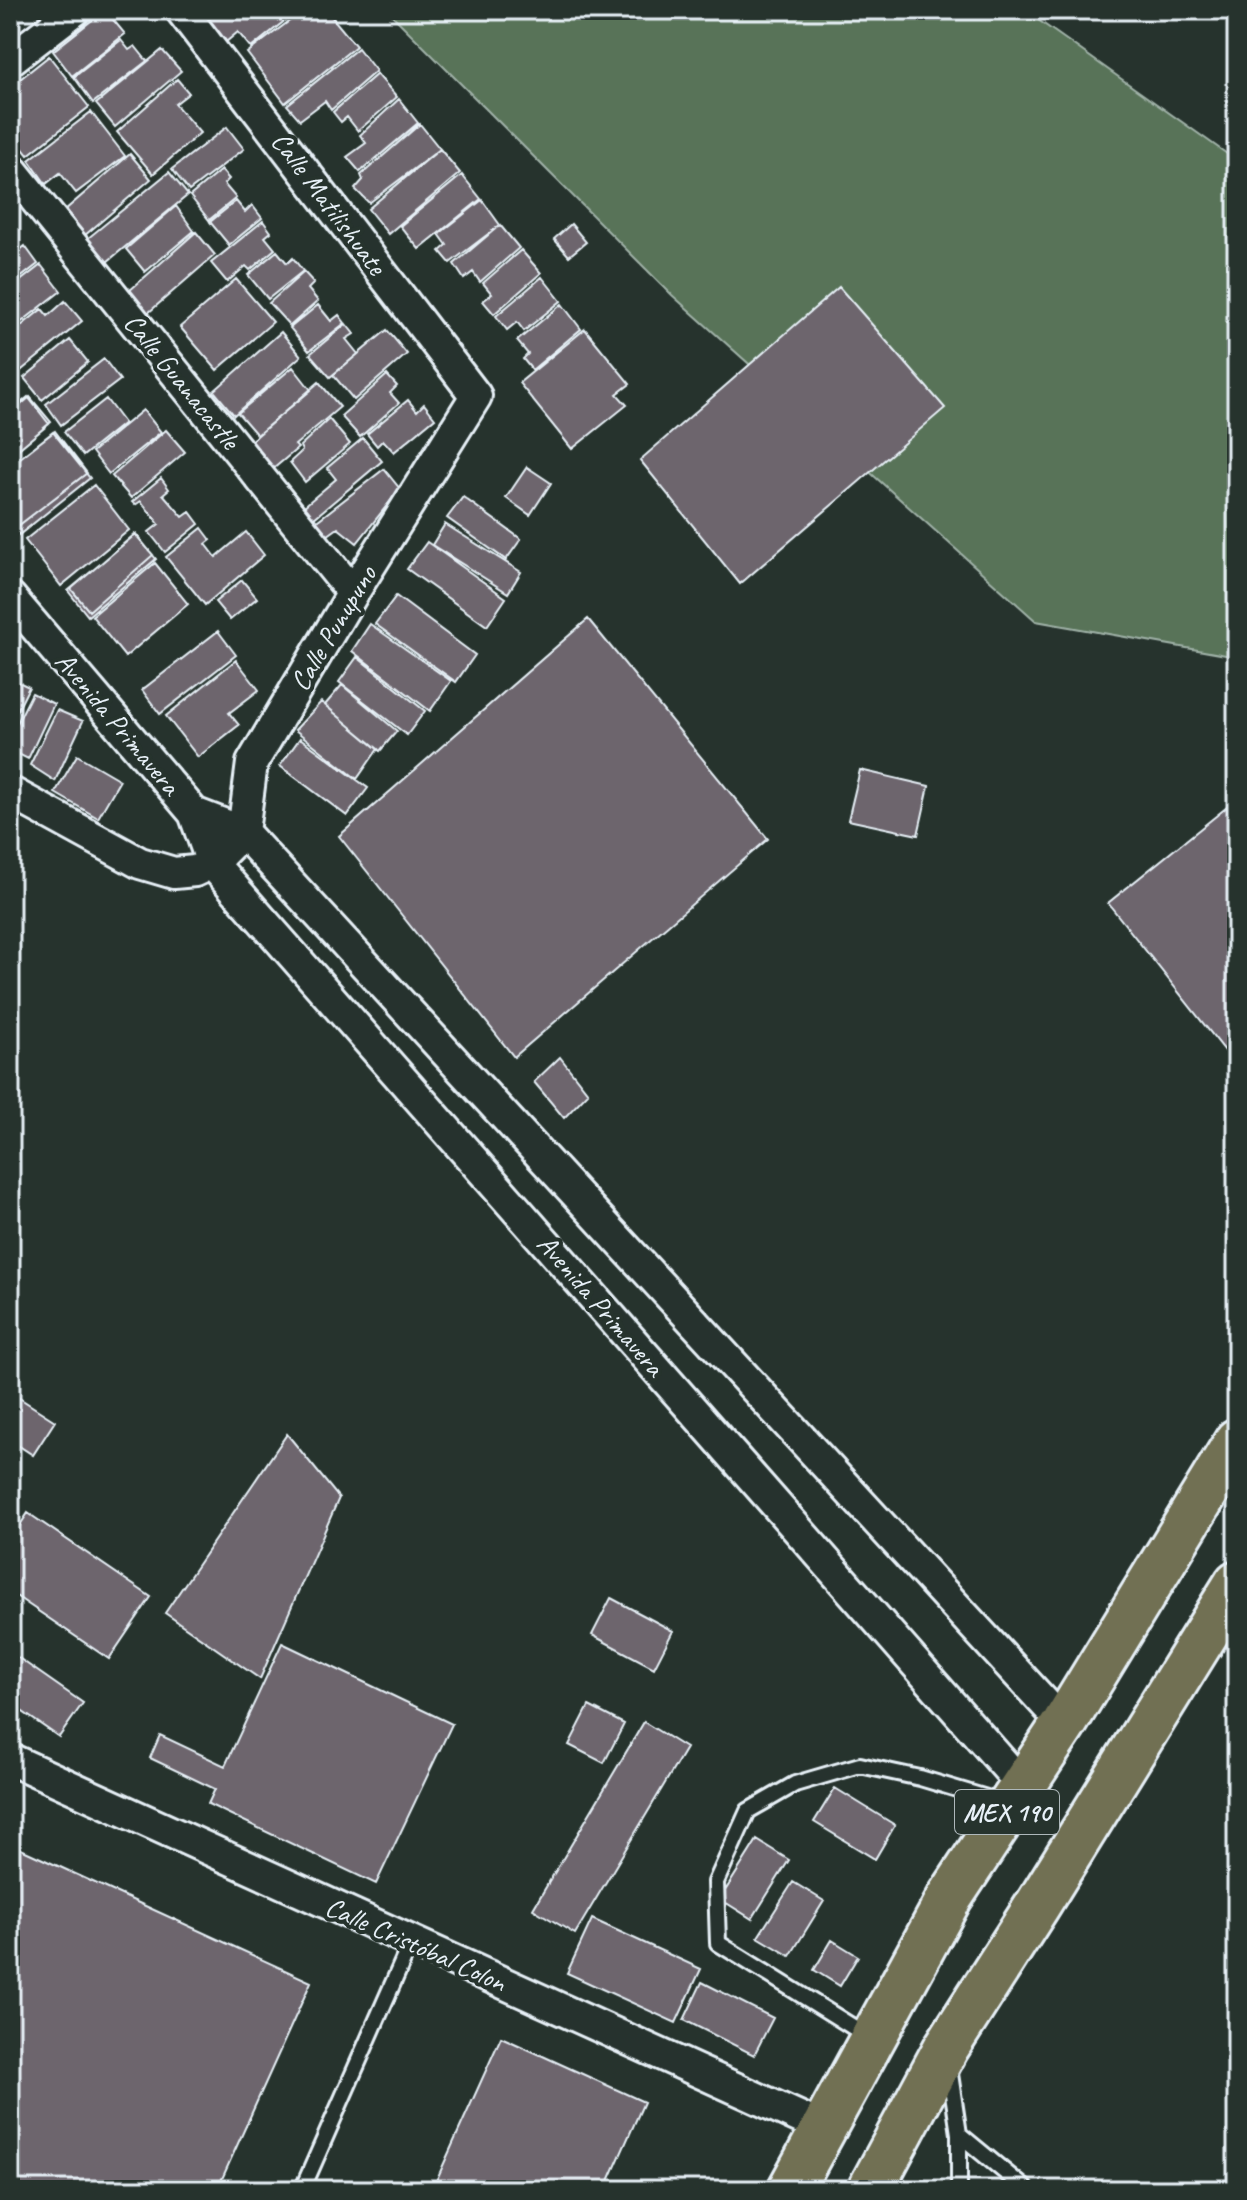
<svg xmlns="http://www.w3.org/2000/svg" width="1247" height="2200" font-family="Caveat,sans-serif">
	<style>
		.green { fill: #587359; stroke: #a0b2a8; stroke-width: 2 }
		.building { fill: #6d656d; stroke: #e8f1f8; stroke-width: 2 }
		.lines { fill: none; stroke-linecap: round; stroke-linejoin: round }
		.lane-casing { stroke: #e8f1f8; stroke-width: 20 }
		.street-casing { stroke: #e8f1f8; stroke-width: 36 }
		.primary-casing { stroke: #e8f1f8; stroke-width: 50 }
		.lane { stroke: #26332d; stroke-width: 14 }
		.street { stroke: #26332d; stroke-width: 30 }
		.primary { stroke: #716f52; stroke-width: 44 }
		.labels { text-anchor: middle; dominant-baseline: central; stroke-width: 8; stroke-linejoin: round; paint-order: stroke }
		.shield { fill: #26332d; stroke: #aeb8bb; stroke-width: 2 }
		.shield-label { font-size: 26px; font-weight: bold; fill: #e8f1f8 }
		.street-label { font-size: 28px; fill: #e8f1f8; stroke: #26332d }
	</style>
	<rect width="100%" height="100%" fill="#26332d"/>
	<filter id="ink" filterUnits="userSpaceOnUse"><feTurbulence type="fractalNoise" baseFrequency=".0125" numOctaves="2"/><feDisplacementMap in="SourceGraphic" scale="16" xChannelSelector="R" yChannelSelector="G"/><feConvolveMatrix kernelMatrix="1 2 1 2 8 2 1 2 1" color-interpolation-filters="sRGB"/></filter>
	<g filter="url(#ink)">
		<path class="green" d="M387 10H1024L1237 161V657L1036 621 672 295Z"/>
		<path class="building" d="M105 10 125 34 72 76 53 51Z
			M203 10H298L251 48 238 32 226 42 201 12Z
			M304 10H326L356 46 285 103 247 53Z
			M121 40 129 50 135 46 147 61 93 103 74 77Z
			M358 48 376 71 331 110 325 101 300 120 287 105Z
			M162 50 181 71 115 127 96 104Z
			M49 56 89 107 28 155 10 132V126L15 122 10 115V87Z
			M377 74 397 97 358 131 347 117 341 122 333 112Z
			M177 79 189 93 175 104 200 133 153 174 117 132Z
			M399 99 418 123 360 172 347 157 366 143 360 135Z
			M91 112 125 156 76 193 60 173 46 184 29 160Z
			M420 124 440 149 369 203 355 189 363 180 361 175Z
			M227 127 244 149 189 191 172 169Z
			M440 149 460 173 388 234 368 209Z
			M130 154 151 179 84 236 64 211Z
			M221 170 229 179 224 184 236 198 209 220 190 196Z
			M169 172 188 195 102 266 82 243Z
			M462 175 481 199 419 249 400 226Z
			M482 200 500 225 450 263 440 251 447 245 439 234Z
			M236 201 245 212 252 205 262 218 229 245 210 222Z
			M176 206 194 231 145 272 126 249Z
			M263 221 271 232 265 237 275 249 250 270 246 266 227 282 211 263Z
			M571 224 586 242 569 256 554 239Z
			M500 225 519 248 480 282 473 272 464 279 454 264Z
			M196 232 215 255 148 313 129 291Z
			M25 246 38 264 10 286V258Z
			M521 250 541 273 494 314 483 301 492 294 483 283Z
			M277 251 287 263 293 258 303 271 268 299 248 275Z
			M41 265 61 291 10 331V289Z
			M304 272 314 283 308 289 318 301 290 326 269 303Z
			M542 277 561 301 524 331 517 322 507 330 496 316Z
			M236 279 273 322 217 370 180 327Z
			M839 287 945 408 740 584 640 460Z
			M65 301 82 321 12 378 10 375V335L42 309 48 316Z
			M562 304 581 329 532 370 523 359 528 354 517 341Z
			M318 305 331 321 339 315 345 323 309 351 290 328Z
			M346 324 354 334 346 339 358 354 330 377 310 354Z
			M585 329 630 384 617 394 627 405 572 449 519 383Z
			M387 330 407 354 354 400 333 375Z
			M281 332 301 356 234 415 214 391Z
			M70 340 88 362 42 400 24 378Z
			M104 359 120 380 61 425 46 404Z
			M293 367 311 390 257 435 238 413Z
			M387 375 397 386 390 393 399 403 360 437 341 416Z
			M319 382 340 407 295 445 298 448 273 469 250 442Z
			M28 397 49 424 10 456V412Z
			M30 397 51 422 10 456V414Z
			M106 399 124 423 83 456 64 432Z
			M408 400 417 411 424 404 435 418 394 452 383 440 377 446 367 434Z
			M143 410 161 432 109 474 92 452Z
			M329 419 350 444 305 482 290 462 302 451 300 446Z
			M166 430 185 452 131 498 112 476Z
			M55 431 87 473 14 529 10 524V465Z
			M53 432 90 478 19 535 10 523V466Z
			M363 438 382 461 313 519 303 507 336 479 327 468Z
			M527 467 551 483 530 515 506 498Z
			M384 469 400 489 357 543 338 528 324 538 313 524Z
			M161 478 169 489 163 494 183 517 190 512 199 524 165 552 149 532 159 524 141 501 135 505 132 502Z
			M94 485 129 530 61 586 25 540Z
			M463 497 521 539 506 560 447 518Z
			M445 524 521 572 508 593 432 545Z
			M202 528 211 540 206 544 216 557 246 532 264 555 205 605 166 557Z
			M135 534 153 555 89 611 71 589Z
			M136 534 156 559 88 616 68 591Z
			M427 542 506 598 487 626 407 569Z
			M155 563 188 604 125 657 92 616Z
			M242 580 257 598 230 620 215 602Z
			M396 596 475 655 456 682 375 624Z
			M588 619 768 839 514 1057 339 836Z
			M370 624 451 681 430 711 352 651Z
			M218 631 236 655 160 714 142 690Z
			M357 657 425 711 407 735 339 682Z
			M236 660 259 690 229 713 239 725 198 757 166 716Z
			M10 678 29 687 10 725Z
			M342 685 397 731 380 751 325 705Z
			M32 693 54 704 28 759 10 750V737Z
			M321 702 378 749 357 779 295 730Z
			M57 710 83 721 55 781 30 765Z
			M300 738 368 788 347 816 280 766Z
			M77 755 120 780 98 818 55 793Z
			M860 770 929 786 918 835 848 820Z
			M1237 799V1066L1108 903Z
			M560 1057 588 1093 564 1118 534 1082Z
			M10 1392 55 1421 33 1455 10 1440Z
			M287 1434 339 1498 260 1679 165 1613Z
			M28 1513 151 1597 109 1659 10 1592V1540Z
			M611 1598 673 1631 654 1668 592 1635Z
			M282 1643 452 1724 376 1884 208 1804 215 1789 150 1758 160 1735 225 1766Z
			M10 1652 83 1703 59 1737 10 1703Z
			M589 1706 624 1724 604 1763 569 1745Z
			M644 1722 686 1748 575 1934 533 1909Z
			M835 1788 895 1825 875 1859 814 1822Z
			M757 1840 789 1860 752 1919 720 1899Z
			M10 1844 311 1982 217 2190H10Z
			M793 1882 824 1901 790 1956 758 1937Z
			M592 1919 701 1969 676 2023 567 1973Z
			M832 1940 858 1956 840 1986 814 1970Z
			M702 1982 773 2018 754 2055 684 2020Z
			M501 2037 644 2102 605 2190H432Z"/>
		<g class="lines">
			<g class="lane-casing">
				<path id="lane" d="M869 2037 718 1943 716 1882 748 1811 795 1784 860 1765 920 1778 1007 1804
					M949 2067 959 2134V2190
					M959 2134 1027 2190
					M302 2190 411 1942"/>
			</g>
			<g class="street-casing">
				<path id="street" d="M10 60 75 10
					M10 168 353 593
					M10 597 194 813 212 863 1024 1787
					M10 792 140 863 174 873 195 871 212 863 243 832 252 763 353 593 476 396 181 10
					M194 813 243 832 1064 1724
					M10 1759 823 2128"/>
			</g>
			<g class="primary-casing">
				<path id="primary" d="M790 2190 950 1897 1064 1724 1237 1441
					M870 2190 946 2048 1037 1906 1237 1583"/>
			</g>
			<use href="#lane" class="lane"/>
			<use href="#street" class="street"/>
			<use href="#primary" class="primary"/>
		</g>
	</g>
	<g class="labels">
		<rect class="shield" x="955" y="1790" width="104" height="44" rx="6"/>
		<g class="shield-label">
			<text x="1007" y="1812">MEX 190</text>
		</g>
		<g class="street-label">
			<text transform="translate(329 203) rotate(53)">Calle Matilishuate</text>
			<text transform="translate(182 381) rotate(51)">Calle Guanacastle</text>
			<text transform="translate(333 628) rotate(-59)">Calle Punupuno</text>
			<text transform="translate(118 723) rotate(50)">Avenida Primavera</text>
			<text transform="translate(601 1305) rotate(49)">Avenida Primavera</text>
			<text transform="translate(416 1944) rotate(24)">Calle Cristóbal Colon</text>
		</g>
	</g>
	<rect width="1247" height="2200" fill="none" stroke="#26332d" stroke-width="40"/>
	<rect x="20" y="20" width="1207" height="2160" fill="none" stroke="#e8f1f8" stroke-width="3" filter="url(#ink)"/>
</svg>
